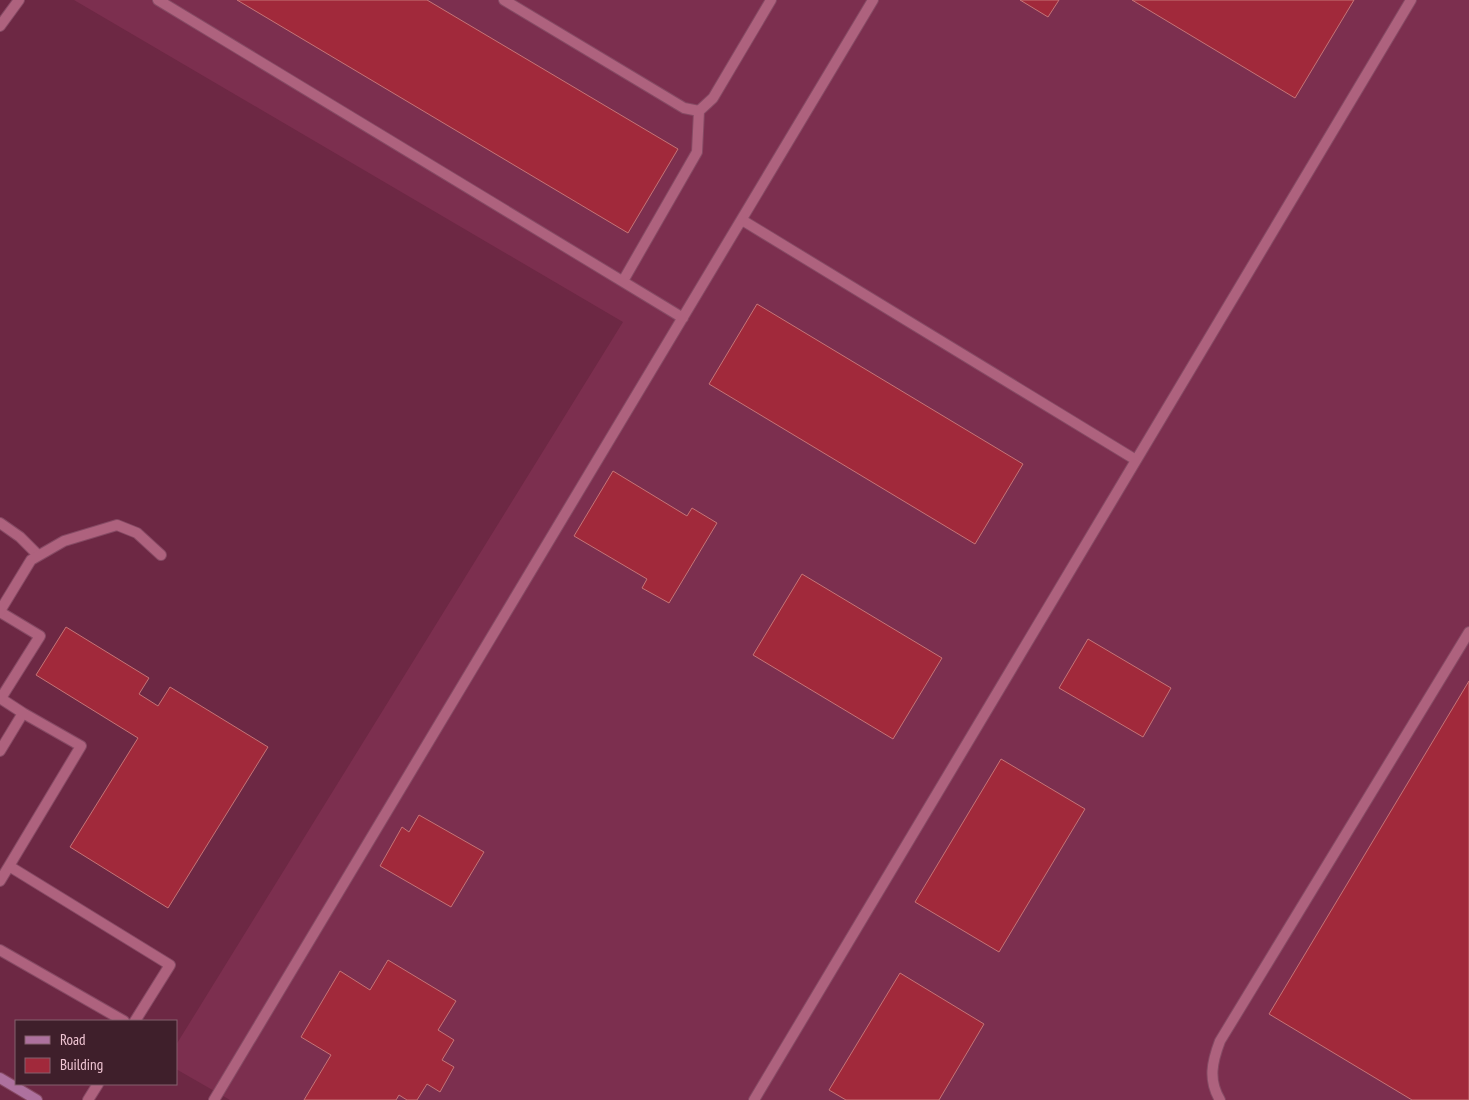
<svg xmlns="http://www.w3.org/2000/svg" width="1469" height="1100" font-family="'PT Sans Narrow',sans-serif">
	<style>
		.built { fill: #7c2f4f }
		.building { fill: #a1293b; stroke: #c57477 }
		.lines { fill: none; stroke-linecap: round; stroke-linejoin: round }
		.lane-casing { stroke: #864a64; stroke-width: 12 }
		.street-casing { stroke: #864a64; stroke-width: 12 }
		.secondary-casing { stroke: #864a64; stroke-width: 12 }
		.lane { stroke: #ae627e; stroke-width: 10 }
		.street { stroke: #ae627e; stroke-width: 10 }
		.secondary { stroke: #ae719e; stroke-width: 10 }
	</style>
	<rect width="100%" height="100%" fill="#6d2844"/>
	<path class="built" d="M74 0H1469V1100H230L176 1069V1045L623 322Z"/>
	<path class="building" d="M237 0H427L678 149 628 233Z
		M1020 0H1059L1048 17Z
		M1132 0H1354L1295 98Z
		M757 304 1023 464 975 544 709 384Z
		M613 471 687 516 692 508 717 523 669 603 642 588 647 579 574 536Z
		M802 574 942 658 893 739 753 655Z
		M66 627 149 678 139 694 158 706 170 687 268 747 168 908 70 847 138 738 36 675Z
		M1088 639 1171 688 1143 737 1059 688Z
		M1469 681V1100H1412L1269 1014Z
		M1001 759 1085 809 999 952 915 902Z
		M419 815 484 852 451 907 380 866 402 827 409 832Z
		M388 960 456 1001 438 1030 454 1040 442 1060 454 1067 440 1092 427 1084 417 1100H407L399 1095 396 1100H304L331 1055 301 1037 340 971 370 990Z
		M900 973 984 1024 939 1100H846L829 1090Z"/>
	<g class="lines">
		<g class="lane-casing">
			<path id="lane" d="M158 0 683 318
				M504 0 684 108 699 111 713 98 771 0
				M0 26 19 0
				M742 220 1136 460
				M623 281 697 152 699 111
				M0 523 20 537 38 555
				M0 612 40 636 1 698
				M0 698 23 713 0 751
				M9 866 81 746 23 713
				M0 881 9 866 170 965 135 1021
				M0 950 124 1021
				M88 1100 98 1084
				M214 1100 873 0
				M754 1100 1411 0
				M1220 1100C1208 1080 1212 1062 1220 1041L1469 632"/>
		</g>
		<g class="street-casing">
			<path id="street" d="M0 611 31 560 64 541 117 525 137 533 161 555"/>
		</g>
		<g class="secondary-casing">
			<path id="secondary" d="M0 1078 37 1100"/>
		</g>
		<use href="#lane" class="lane"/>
		<use href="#street" class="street"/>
		<use href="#secondary" class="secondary"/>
	</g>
	<rect x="15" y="1020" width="162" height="65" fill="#3f1f2b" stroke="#86616e"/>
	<rect x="25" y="1036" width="25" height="8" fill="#ae719e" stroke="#86616e"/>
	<text x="60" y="1045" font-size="15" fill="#f0c5d3">Road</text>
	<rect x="25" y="1058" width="25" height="15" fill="#a1293b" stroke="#86616e"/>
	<text x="60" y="1070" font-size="15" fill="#f0c5d3">Building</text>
</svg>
